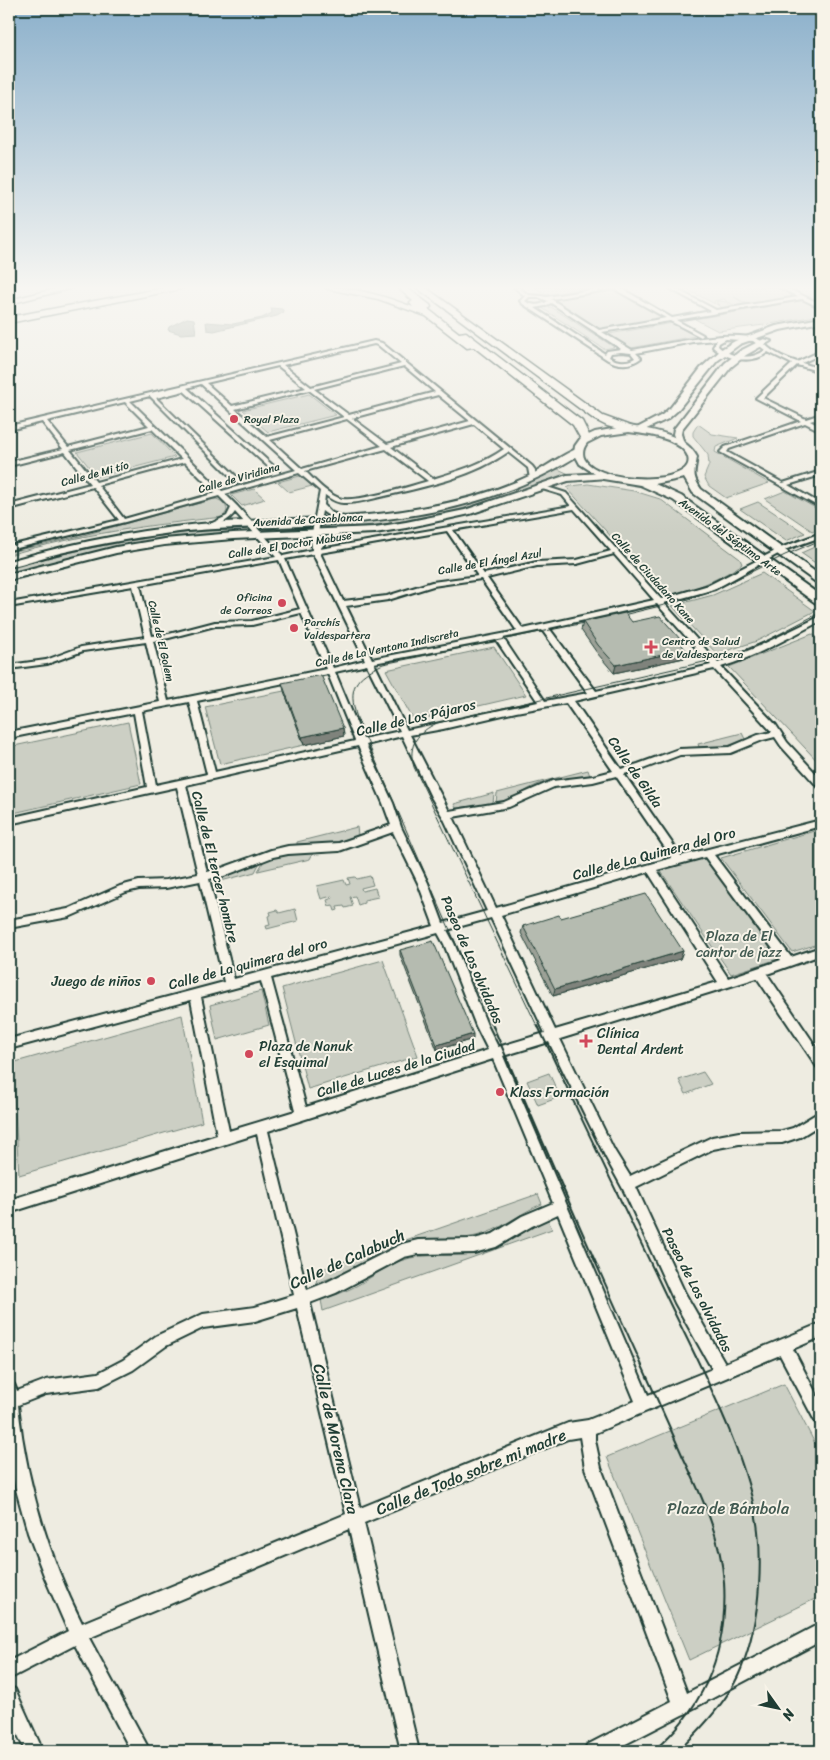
<svg xmlns="http://www.w3.org/2000/svg" width="830" height="1760" font-family="Sriracha,sans-serif">
	<style>
		.green { fill: #cccfc4; stroke: #76867c }
		.water { fill: #9fa99f; stroke: #6c7e74 }
		.lines { fill: none; stroke-linecap: round; stroke-linejoin: round }
		.street-casing { stroke: #1f3d34; stroke-width: 4 }
		.secondary-casing { stroke: #1f3d34; stroke-width: 4 }
		.primary-casing { stroke: #1f3d34; stroke-width: 4 }
		.highway-casing { stroke: #1f3d34; stroke-width: 3 }
		.street { fill: #f7f3e8; fill-rule: evenodd }
		.secondary { fill: #f7f3e8; fill-rule: evenodd }
		.primary { fill: #f7f3e8; fill-rule: evenodd }
		.highway { fill: #f7f3e8; fill-rule: evenodd }
		.tram-far1 { stroke: #1f3d34; stroke-width: 1 }
		.tram { stroke: #1f3d34; stroke-width: 2 }
		.wall { fill: #9ca197; stroke: #1f3d34 }
		.shaded-wall { fill: #7f837b; stroke: #1f3d34 }
		.building { fill: #b5bbb0; stroke: #1f3d34 }
		.poi-dot { fill: #d1495b; stroke: #f7f3e8; stroke-width: 2 }
		.labels { text-anchor: middle; dominant-baseline: central; stroke-width: 4; stroke-linejoin: round; paint-order: stroke }
		.far-poi-label { font-size: 11px; fill: #1f3d34; stroke: #f7f3e8; text-anchor: start }
		.far-street-label { font-size: 11px; fill: #1f3d34; stroke: #f7f3e8 }
		.street-label { font-size: 14px; fill: #1f3d34; stroke: #f7f3e8 }
		.park-label { font-size: 14px; fill: #425a51; stroke: #f7f3e8 }
		.poi-label { font-size: 14px; fill: #1f3d34; stroke: #f7f3e8; text-anchor: start }
		.near-street-label { font-size: 16px; fill: #1f3d34; stroke: #f7f3e8 }
		.near-park-label { font-size: 16px; fill: #425a51; stroke: #f7f3e8 }
	</style>
	<rect width="100%" height="100%" fill="#eeece1"/>
	<filter id="ink" filterUnits="userSpaceOnUse"><feTurbulence type="fractalNoise" baseFrequency=".02" numOctaves="2"/><feDisplacementMap in="SourceGraphic" scale="10" xChannelSelector="R" yChannelSelector="G"/><feConvolveMatrix kernelMatrix="1 2 1 2 8 2 1 2 1" color-interpolation-filters="sRGB"/></filter>
	<g filter="url(#ink)">
		<path class="green" d="M534 287H593L547 295Z
			M682 287H778L798 297 750 305 734 297 745 304 736 306 728 302V305L741 306 724 309 716 304 719 305 716 302 718 301 727 302 724 299 714 301 715 304Z
			M801 287H821V300L812 299 790 289Z
			M613 288 666 318 602 330 552 298Z
			M806 300 821 307V315L764 325 718 331 695 319Z
			M551 307 614 347 604 349 542 308Z
			M673 323 695 336 631 348 609 334Z
			M309 394 336 415 268 432 243 410Z
			M698 424 712 434 738 438 716 447 715 452 769 483 726 498 709 486 704 477 709 465 708 455 693 436V432Z
			M152 433 175 457 97 477 77 452Z
			M558 469 569 474 499 499 450 512 392 523 327 530V524C403 518 489 501 558 469Z
			M300 476 312 486 289 492 278 482Z
			M588 484 634 491 660 499 740 559 742 564C730 574 678 599 663 594L567 488 571 486Z
			M254 489 265 499 242 506 231 495Z
			M785 491 821 511V527L812 531 765 499Z
			M214 499C221 499 227 505 227 511L223 517C150 525 79 534 9 555V552L80 536Z
			M758 502 805 533 786 541 740 509Z
			M233 528V533C156 539 83 553 9 574V568C83 547 156 534 233 528Z
			M821 544V567L801 553Z
			M762 573 815 611 757 641 717 654 672 606 713 595Z
			M812 634 821 640V765L729 667Z
			M494 647 526 695 414 721 386 670Z
			M284 691 304 745 220 764 205 707Z
			M128 722 141 784 9 814V747Z
			M742 733 745 739 725 747H699L698 744Z
			M588 770 590 776C573 778 556 778 539 784 524 790 512 802 496 803L497 793Z
			M494 793 493 804 456 808 454 804Z
			M357 827 358 835C338 845 319 843 297 844V842Z
			M821 829V943L792 952 721 858Z
			M288 853H313L310 859 258 871 265 859Z
			M705 857 778 959 731 974 660 870Z
			M261 860 255 872 221 881 220 875Z
			M370 876 373 885 361 888 362 891 375 888 378 897 364 900V903L358 905 355 896 350 897 353 906 345 908 344 906 337 907 338 910 335 911 333 905 329 906 327 900 333 898 332 896 321 899 317 886 344 880 346 885 350 884 348 878 355 877 357 879Z
			M295 909 298 921 267 929 266 926 270 925 268 916 271 915 270 912 277 910 279 913Z
			M383 960 418 1056 308 1089 282 988Z
			M261 991 269 1025 217 1040 210 1005Z
			M182 1015 202 1122 19 1175 12 1063Z
			M703 1072 711 1084 686 1094 679 1080Z
			M549 1073 560 1097 538 1105 527 1081Z
			M538 1194 542 1204C519 1213 500 1231 476 1236 451 1242 425 1236 400 1243 381 1249 366 1261 349 1270 339 1276 327 1279 317 1283L314 1272Z
			M548 1220 552 1229 323 1311 321 1300C333 1296 345 1292 356 1286 371 1278 384 1267 400 1261 427 1251 456 1259 483 1252 507 1246 525 1228 548 1220Z
			M784 1384 821 1455V1596L689 1660 607 1457Z"/>
		<path class="water" d="M271 308 282 309 284 312 277 316 214 331 207 330 206 322 233 324 262 318 272 313Z
			M187 318 194 319 196 333 181 334 168 330 169 327Z"/>
		<g class="lines">
			<g class="street-casing">
				<path id="street" d="M514 287C521 287 523 292 529 295 534 296 541 295 546 297L609 287H619L672 318 711 311 667 287H672L716 310 798 297 779 287H784L821 304V307H819L802 299 676 320 703 335 701 337 670 321 602 332 632 350C663 345 728 329 757 339 763 341 765 345 769 348 776 354 788 359 797 362L821 351V354L802 363 821 369V372L797 365 763 398 806 419 821 414V418L810 421 821 427V431L805 423 729 449 727 452 783 483 821 471V475L788 485 821 504V508L720 452 725 447 801 421 756 398 792 364 768 352C753 365 726 360 713 347L717 340 693 342 636 353 641 358C631 366 619 366 608 360L523 304 520 301 525 296ZM614 289 666 318 599 330 551 299ZM529 297H538L548 301C540 306 532 306 525 301ZM551 303 621 349 607 351 605 354 535 308 545 306ZM726 339 753 341 765 350C752 361 729 357 718 346L719 343ZM621 352 631 353 635 358C626 363 617 362 609 357L611 353Z
					M374 341 382 343 532 466 535 470V477L530 478 528 468 508 452C474 476 429 486 389 495 374 498 358 504 343 503 336 503 331 499 325 495L324 505 332 513 352 520C344 524 329 517 322 511L317 538 318 543 323 539 338 531 343 532 327 541 320 549 571 506 562 495 539 488 538 487 541 485 566 493 661 599 709 585 783 547 821 533V537L787 549 715 589 664 603 718 663 757 647 821 616V621C789 637 756 657 721 667L776 725 787 742 821 779V788L818 787 781 746 775 737 763 740 731 753 680 755 643 769 624 774 681 856 821 820V826L714 855 791 957 821 947V955L767 974 821 1054V1068L817 1067 757 978 560 1039 614 1150 630 1176 712 1137 739 1132 782 1131 793 1128 821 1111V1124L800 1137 782 1143 739 1144 713 1149 636 1187 685 1293 725 1363 821 1323V1337L793 1349 821 1403V1425L816 1423 780 1355 595 1433V1440L601 1468 687 1693 821 1623V1641L690 1710 689 1712 682 1715 612 1751H584L587 1745 672 1701 585 1468 580 1437 568 1439 364 1523 419 1751H401L349 1529 89 1638 150 1751H131L75 1645 9 1679V1661L68 1631 45 1578 28 1533 15 1486 9 1451V1382L14 1384 17 1391 46 1380 98 1373 123 1360 156 1336 203 1314 255 1307 294 1295 257 1134 9 1213V1200L217 1135 191 1000 9 1049V1039L224 982 200 881 166 888 139 889 126 892 69 917 9 928V920L68 909 120 886 139 881 166 880 198 874 177 787 9 824V818L147 787 134 713 9 738V732L160 702 146 642 83 651 47 664 9 669V665L46 660 81 647 145 637 133 586 9 607V603L276 557 235 512C230 520 217 527 208 527V525L227 516 231 508 219 496 125 522 9 550V546L119 520 93 487 9 509V505L90 484 65 452 9 466V462L63 449 42 422 9 430V426ZM374 344 378 345 401 364 311 387 283 365ZM278 366 306 388 232 406 206 383ZM404 366 435 392 349 415 314 389ZM201 384 296 470 222 491 130 401 150 396 238 484 279 473V471L187 388ZM309 390 344 417 267 437 235 409ZM184 391 273 471 241 481 156 398ZM438 395 470 421 387 444 352 418ZM125 402 149 426 68 447 47 421ZM347 419 382 446 302 469 270 440ZM474 424 504 449C483 464 458 471 433 479L391 447ZM152 429 182 459 96 482 70 450ZM386 449 428 481C411 486 353 504 339 498 326 493 315 481 305 471ZM185 462 216 493 124 519 98 485ZM299 473 320 491 311 538 312 550 283 556 237 506 225 494ZM574 509 611 551 577 560 537 562 484 574 453 530ZM447 531 478 576 432 582 387 596 343 601 320 553ZM313 554 365 660 333 668 285 559ZM614 554 654 600 523 629 487 578 537 566 577 564ZM279 560 300 609 252 621 215 622 169 634 152 636 140 585ZM481 579 517 631 372 659 346 606 388 600 433 586ZM657 604 711 665 596 691 549 628ZM301 613 326 669 168 701 153 641 169 638 215 626 252 625ZM542 630 588 693 545 701 503 638ZM496 640 538 702 407 730 374 663ZM367 665 400 731 363 739 335 672ZM714 669 772 732 758 735 730 747 679 749 638 764 621 769 574 701ZM328 674 355 741 215 772 197 701ZM189 702 207 774 156 785 142 711ZM566 703 613 771 593 776 552 781 504 802 449 811 410 735 443 729 516 712ZM402 736 431 797 444 819 487 911 443 923 428 883 401 827 393 803 366 745ZM358 746 383 803 391 825 339 843 288 846 271 850 219 869 207 872 186 785ZM616 776 672 858 496 908 453 817 509 807 554 787 593 782ZM393 832 418 883 434 926 234 979 209 879 224 876 273 857 288 854 339 851ZM705 857 781 960 728 978 657 870ZM648 872 718 982 555 1030 501 915ZM491 918 545 1033 498 1047 487 1025 454 943 447 930ZM438 933 444 944 476 1026 488 1050 306 1107 271 978ZM261 981 295 1111 229 1131 201 997ZM549 1042 606 1158 623 1189 675 1303 712 1369 648 1395 503 1056ZM493 1059 553 1203 522 1216 493 1234 474 1239 418 1240 402 1244 327 1282 307 1290 268 1131ZM558 1214 635 1401 588 1420 568 1423 360 1508 310 1303 336 1293 404 1257 418 1254 474 1253 496 1247 532 1226ZM297 1308 346 1514 82 1623C48 1555 26 1481 18 1405L46 1394 99 1387 133 1370 166 1346 203 1328 255 1321Z
					M9 1686 15 1689 43 1751H25L9 1715Z"/>
			</g>
			<g class="secondary-casing">
				<path id="secondary" d="M821 318V322L780 330 740 344 717 361 677 411 668 419 640 432 633 430 662 415 671 407 701 368 723 348 735 341 776 326Z
					M764 339 771 341 746 355 731 367 682 429 681 434 684 443 680 446 677 445 673 434 674 429 725 363 740 351Z
					M579 448 582 449V453C499 506 416 519 319 525 275 528 231 527 187 531 144 536 102 543 60 553 43 557 26 563 9 567V561C79 541 151 527 225 522 290 518 356 520 421 508 458 502 495 492 529 476 544 468 565 453 579 448Z
					M604 473 607 474V478L568 481 470 514 406 528 375 533 233 539 164 545 116 553 9 580V574L116 547 164 539 233 533 375 527 406 522 465 510 567 475Z"/>
			</g>
			<g class="primary-casing">
				<path id="primary" d="M629 426C653 430 685 434 697 457 695 473 691 474 701 489L821 576V584L817 583 693 493 684 478 655 484 681 496 821 596V605L817 604 673 500 640 485 603 479 580 464 574 453 575 446 580 439 595 432ZM629 432C646 434 675 437 686 453 710 492 557 484 587 443L601 436Z"/>
			</g>
			<g class="highway-casing">
				<path id="highway" d="M63 287H77L9 304V300Z
					M169 287H185L181 289 9 323V317Z
					M324 287C355 287 384 296 413 307L410 303 413 301 397 287H406L430 305 431 307 428 309 459 333 466 332 582 421 591 439 590 441H582L573 425 474 347 467 348 426 316 378 299 328 289Z
					M416 287H425L603 416 633 427 634 429 629 432 607 426 595 420Z"/>
			</g>
			<use href="#street" class="street"/>
			<use href="#secondary" class="secondary"/>
			<use href="#primary" class="primary"/>
			<use href="#highway" class="highway"/>
			<path class="tram-far1" d="M493 1028 357 718C347 687 355 677 383 664L619 616 689 599 727 584 785 555 821 540
				M538 1028 414 767C407 745 418 732 437 723L730 656 768 640 821 612"/>
			<path class="tram" d="M493 1026C542 1141 592 1256 644 1370 657 1399 670 1428 683 1457 702 1496 721 1538 724 1582 728 1649 705 1707 653 1751
				M538 1026C578 1112 619 1197 660 1283 694 1356 749 1452 758 1531 761 1557 760 1582 757 1607 753 1634 747 1660 734 1684 720 1709 699 1731 678 1751"/>
		</g>
		<path class="wall" d="M583 622H632L679 641 684 658 614 673 597 653 581 630Z
			M282 683 343 728 344 736 304 745 284 691Z
			M561 918 683 951 680 959 553 996 521 933 523 926Z
			M400 950 473 1039 437 1050 400 955Z"/>
		<path class="shaded-wall" d="M686 650 684 658 614 673 616 665Z
			M343 728 344 736 304 745 302 737Z
			M683 951 680 959 553 996 555 989Z
			M473 1034V1039L437 1050V1045Z"/>
		<path class="building" d="M625 613 632 622 660 616 680 639H677L686 650 616 665 598 645 583 622Z
			M321 675 343 728 302 737 282 683Z
			M646 894 683 951 555 989 523 926 559 915 561 918Z
			M433 941 473 1034 437 1045 400 950Z"/>
	</g>
	<linearGradient id="sky" x2="0" y2="1"><stop stop-color="#8bb0cb"/><stop offset="0.54" stop-color="#f7f6f2"/><stop offset="1" stop-color="#f7f6f2" stop-opacity="0"/></linearGradient>
	<rect width="830" height="533" fill="url(#sky)"/>
	<g class="poi-dot">
		<circle cx="234" cy="419" r="5"/>
		<circle cx="282" cy="603" r="5"/>
		<circle cx="294" cy="628" r="5"/>
		<path d="M648.5 639.5h5v5h5v5h-5v5h-5v-5h-5v-5h5z"/>
		<circle cx="151" cy="981" r="5"/>
		<path d="M583.5 1033.5h5v5h5v5h-5v5h-5v-5h-5v-5h5z"/>
		<circle cx="249" cy="1054" r="5"/>
		<circle cx="500" cy="1092" r="5"/>
	</g>
	<g class="labels">
		<g class="far-poi-label">
			<text x="244" y="419">Royal Plaza</text>
			<text x="272" y="597" text-anchor="end">Oficina<tspan x="272" dy="13">de Correos</tspan></text>
			<text x="304" y="622">Parchís<tspan x="304" dy="13">Valdespartera</tspan></text>
			<text x="662" y="641">Centro de Salud<tspan x="662" dy="13">de Valdespartera</tspan></text>
		</g>
		<g class="far-street-label">
			<text transform="translate(95 474) rotate(-15)">Calle de Mi tío</text>
			<text transform="translate(239 478) rotate(-16)">Calle de Viridiana</text>
			<text transform="translate(308 520) rotate(-3)">Avenida de Casablanca</text>
			<text transform="translate(730 537) rotate(36)">Avenida del Séptimo Arte</text>
			<text transform="translate(290 545) rotate(-9)">Calle de El Doctor Mabuse</text>
			<text transform="translate(490 562) rotate(-10)">Calle de El Ángel Azul</text>
			<text transform="translate(653 578) rotate(48)">Calle de Ciudadano Kane</text>
			<text transform="translate(161 641) rotate(77)">Calle de El Golem</text>
			<text transform="translate(387 648) rotate(-12)">Calle de La Ventana Indiscreta</text>
		</g>
		<g class="street-label">
			<text transform="translate(416 718) rotate(-13)">Calle de Los Pájaros</text>
			<text transform="translate(635 772) rotate(55)">Calle de Gilda</text>
			<text transform="translate(654 854) rotate(-15)">Calle de La Quimera del Oro</text>
			<text transform="translate(215 867) rotate(76)">Calle de El tercer hombre</text>
			<text transform="translate(472 960) rotate(67)">Paseo de Los olvidados</text>
			<text transform="translate(248 964) rotate(-15)">Calle de La quimera del oro</text>
			<text transform="translate(396 1069) rotate(-17)">Calle de Luces de la Ciudad</text>
			<text transform="translate(697 1290) rotate(63)">Paseo de Los olvidados</text>
		</g>
		<g class="park-label">
			<text x="739" y="936">Plaza de El<tspan x="739" dy="16">cantor de jazz</tspan></text>
		</g>
		<g class="poi-label">
			<text x="141" y="981" text-anchor="end">Juego de niños</text>
			<text x="597" y="1033">Clínica<tspan x="597" dy="16">Dental Ardent</tspan></text>
			<text x="259" y="1046">Plaza de Nanuk<tspan x="259" dy="16">el Esquimal</tspan></text>
			<text x="510" y="1092">Klass Formación</text>
		</g>
		<g class="near-street-label">
			<text transform="translate(347 1259) rotate(-24)">Calle de Calabuch</text>
			<text transform="translate(336 1439) rotate(77)">Calle de Morena Clara</text>
			<text transform="translate(471 1472) rotate(-22)">Calle de Todo sobre mi madre</text>
		</g>
		<g class="near-park-label">
			<text x="728" y="1508">Plaza de Bámbola</text>
		</g>
	</g>
	<rect width="830" height="1760" fill="none" stroke="#f7f3e8" stroke-width="30"/>
	<rect x="15" y="15" width="800" height="1730" fill="none" stroke="#1f3d34" stroke-width="2" filter="url(#ink)"/>
	<g transform="translate(778 1708) rotate(123)" stroke="#f7f3e8" stroke-width="4" paint-order="stroke">
	<path d="M0-4L9 19L0 12L-9 19Z" fill="#1f3d34"/>
	<text y="-8" font-size="14" font-weight="bold" text-anchor="middle" fill="#1f3d34">N</text>
	</g>
</svg>
